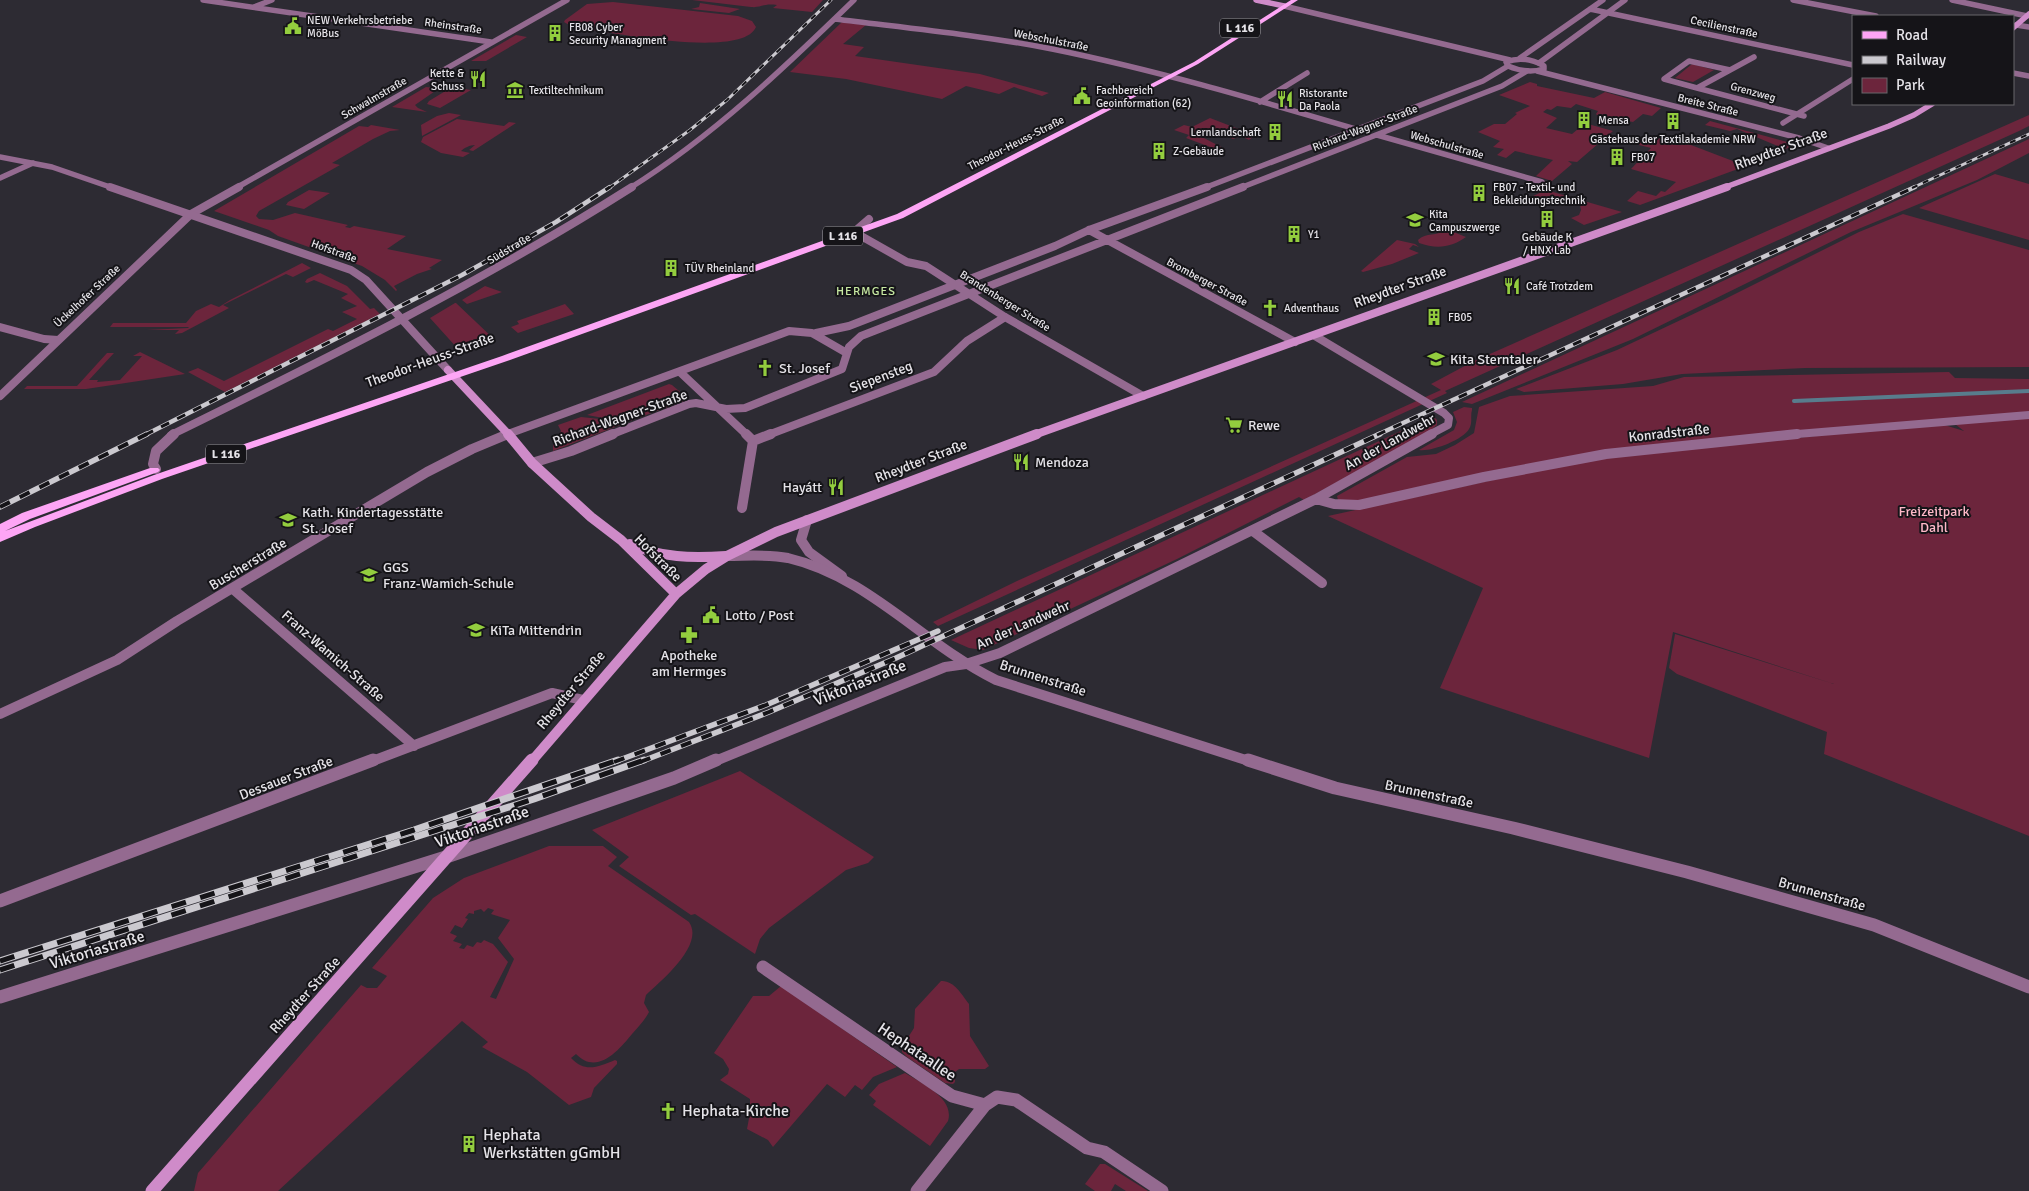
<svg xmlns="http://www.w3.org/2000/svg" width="2029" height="1191" font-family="Signika,sans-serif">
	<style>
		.green { fill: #6c253c; fill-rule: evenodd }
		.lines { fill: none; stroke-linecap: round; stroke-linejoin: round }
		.stream { stroke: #587c8d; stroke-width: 4 }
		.minor-far3 { stroke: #946a90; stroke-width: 5.5 }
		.minor-far2 { stroke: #946a90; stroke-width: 8 }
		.minor-far1 { stroke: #946a90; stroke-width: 10 }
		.minor { stroke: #946a90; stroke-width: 13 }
		.tertiary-far3 { stroke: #946a90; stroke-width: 5.5 }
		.tertiary-far2 { stroke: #946a90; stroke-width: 8 }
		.tertiary-far1 { stroke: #946a90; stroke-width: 10 }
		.tertiary { stroke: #946a90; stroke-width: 13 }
		.secondary-far3 { stroke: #cf8bc9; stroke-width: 5.5 }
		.secondary-far2 { stroke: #cf8bc9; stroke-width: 8 }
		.secondary-far1 { stroke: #cf8bc9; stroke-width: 10 }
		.secondary { stroke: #cf8bc9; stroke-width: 13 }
		.primary { fill: #fda5f5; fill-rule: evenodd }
		.rail-far3-casing { stroke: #cbc9cf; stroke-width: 3 }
		.rail-far2-casing { stroke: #cbc9cf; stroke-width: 4.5 }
		.rail-far1-casing { stroke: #cbc9cf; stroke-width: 5.5 }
		.rail-casing { stroke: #cbc9cf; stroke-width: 7 }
		.rail-far3 { stroke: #151418; stroke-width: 2; stroke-dasharray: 6; stroke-linecap: butt }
		.rail-far2 { stroke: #151418; stroke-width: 3; stroke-dasharray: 9; stroke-linecap: butt }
		.rail-far1 { stroke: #151418; stroke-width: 4; stroke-dasharray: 11; stroke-linecap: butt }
		.rail { stroke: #151418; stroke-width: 5; stroke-dasharray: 15; stroke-linecap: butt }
		.labels { text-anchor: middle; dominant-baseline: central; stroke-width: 4; stroke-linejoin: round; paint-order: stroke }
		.far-poi-label { font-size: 11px; fill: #e5e3e8; stroke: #151418; text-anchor: start }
		.far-street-label { font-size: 11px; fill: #e5e3e8; stroke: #151418 }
		.shield { fill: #151418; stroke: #a7a5aa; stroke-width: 1 }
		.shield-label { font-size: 12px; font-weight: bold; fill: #e5e3e8 }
		.far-neighbourhood-label { font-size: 12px; letter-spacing: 1px; fill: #c7e9a2; stroke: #151418 }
		.street-label { font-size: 14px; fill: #e5e3e8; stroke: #151418 }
		.poi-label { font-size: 14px; fill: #e5e3e8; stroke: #151418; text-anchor: start }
		.park-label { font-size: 14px; fill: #feb8c8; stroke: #151418 }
		.near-street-label { font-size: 16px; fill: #e5e3e8; stroke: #151418 }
		.near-poi-label { font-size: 16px; fill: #e5e3e8; stroke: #151418; text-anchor: start }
	</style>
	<rect width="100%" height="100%" fill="#2d2b33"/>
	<path class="green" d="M692 0H823L812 12 773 8 777 5C763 3 762 8 751 7Z
		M613 2 738 16 752 21 756 27C743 58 621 34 592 30L596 28 592 27C583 32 572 27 564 22L565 20 587 4Z
		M700 3 740 9 729 13 691 9 699 7Z
		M842 22 866 25 843 44 864 47 855 56 980 74 1049 93 1042 96 1014 87 999 94 966 86 942 99 846 79 790 72Z
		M516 35 527 37 486 61H471Z
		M1692 64 1714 70 1693 82 1675 78Z
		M1530 82 1537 84V86L1594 98 1605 92 1661 108 1652 116 1643 114 1633 122 1597 115 1596 114 1598 111 1576 104 1571 108 1557 106 1551 110 1547 109 1543 112 1557 118 1546 128 1572 134 1584 124H1588L1613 131 1577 162 1568 161 1572 164 1552 181 1536 176 1553 160 1515 151 1506 158 1497 155 1504 149 1493 147 1500 141 1478 132 1494 124H1505L1517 114 1515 113 1530 106 1499 95Z
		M440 85 441 87 415 105 418 108 427 112 392 107 426 87 435 88Z
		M452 87 471 90 440 108 427 104 429 101Z
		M449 113 461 115 422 136 421 125 437 116Z
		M2029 115V126L2019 131 1445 391 1447 393 938 626 933 622 1017 581 1441 390 1431 384 1474 361Z
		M1210 118 1254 135V136L1249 140 1241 136 1233 139 1227 136 1238 131 1226 129 1205 131V133L1200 136 1225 149 1221 151 1186 138 1189 135 1174 130 1184 125 1192 127Z
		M457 119 504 126 509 122 516 123 473 151 469 150 475 145C470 145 464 148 461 151L470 153 463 157 441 153 421 142 423 137Z
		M1710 121 1798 145 1785 149 1737 129 1730 131 1705 125Z
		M371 125 400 130 390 131 373 139 332 163 340 165 259 211 256 216 259 219 273 220 295 213 348 225 345 227 350 228 354 226 406 236 387 249 442 260 429 268 432 269 417 274 394 286 397 290 396 291 385 280 362 266 278 236 269 230 214 211 359 126 368 127Z
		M1670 137 1746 166 1640 205 1627 201 1638 191 1656 196 1661 191 1665 192 1676 182 1631 169 1651 148 1639 145 1641 140Z
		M2029 139V153L1977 180 1851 232 1633 339 1472 404 1462 402Z
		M1995 174 2029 184V240L1919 208Z
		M309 190 330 193 304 209 286 205 288 202Z
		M1546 190 1622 212 1584 225 1571 218 1579 215 1581 210 1580 205 1552 196 1545 200 1533 196Z
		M1903 214 2029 250V367L1805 368 1682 374 1623 384 1524 392 1516 389 1617 350 1723 300 1859 232Z
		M1446 229 1466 237C1451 248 1436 249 1419 243L1418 240C1426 232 1437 237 1446 229Z
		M1397 240 1415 244 1419 247 1413 245 1409 249 1419 253 1392 264 1363 272 1361 271Z
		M302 263 311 268 293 277 286 274 223 305 229 308 182 333 175 334 179 330H146L188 328 189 327H110L113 323H186L196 311 211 304 219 307 230 300Z
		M320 273 347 286 370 309 374 308 380 314 225 392 188 372 198 368 224 381 328 329 333 331 357 319 342 312 357 306 341 298 348 294 314 280 307 283 305 282 307 279Z
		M485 286 502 292 467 304 462 300Z
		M455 303H456L495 340 469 350 458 349 430 318Z
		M565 304 574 314 518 333 511 327 519 324 517 321Z
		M140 352 185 374 86 389H24L27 386H77L107 353H114L89 380H98L97 382 120 380 142 356H133Z
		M1949 372 1955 378 2029 379V413L1638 448 1352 503 1338 500 1337 496 1407 457 1436 454 1455 445 1474 433 1479 407 1510 396 1653 386 1684 377Z
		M669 384 672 385 685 396 686 398 684 401 630 421 609 419 587 415Z
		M1464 407 1472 408V410C1470 416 1473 423 1469 429 1463 440 1431 452 1419 450L1454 430 1457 422 1453 412Z
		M1433 416 1437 420V425L1425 435 1304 500 1299 497 1177 559 983 650 969 648 951 640Z
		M2029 416V836L1824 754 1827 732 1677 674 1669 668 1675 634 1834 684 1673 632 1649 758 1440 688 1483 588 1328 516 1580 461 1938 423 1964 431 1951 421Z
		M581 417 628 422 553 451V444L561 431 558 425Z
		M740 771 874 857 868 863 846 870 769 928 760 939 755 954 695 914 691 915 619 866 629 857 592 830Z
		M549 846H603L617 857 608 866 689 922C705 945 661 981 646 995L644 1003 649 1012C645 1020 638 1027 632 1034 619 1050 597 1076 576 1054L571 1058C585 1073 598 1067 615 1060L617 1061V1064L594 1088 591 1097 569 1105 527 1072 482 1047 488 1042 462 1021 278 1191H194L198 1173 361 985 367 988H377L387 976 372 968 433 898 464 878ZM488 908 494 910 491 914 510 920 498 938 514 959 496 999 490 997 508 962 493 944 484 940 481 943 477 942 473 947 467 945 464 949 459 948 462 944 453 941 457 936 450 933 455 925 462 928 468 919 465 918 469 913 474 914V911L481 909 484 912Z
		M941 981C954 980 962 995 969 1004L970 1036 989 1066 985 1069H959L955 1072V1082L953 1084 945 1083 907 1057 902 1052V1047L914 1028 915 1009Z
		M781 986 897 1067 873 1077 862 1090 855 1085 845 1097 827 1084 773 1147 768 1140 747 1129 750 1113V1099L720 1080 728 1074 729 1069 723 1059 714 1053 753 996H769Z
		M905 1073C921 1083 955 1098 948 1121L930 1146 873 1105 876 1101 869 1095 879 1084Z
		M1100 1164H1105L1148 1191H1126L1115 1184 1111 1191H1095L1085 1184Z"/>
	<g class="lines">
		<path class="stream" d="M1794 401 2029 391"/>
		<path class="minor-far3" d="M203 0 491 42
			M1793 0 1876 16
			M1952 0 2027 16
			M254 7 272 0
			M1590 9 1853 65
			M835 19C907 28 980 35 1052 49 1156 70 1257 100 1359 130
			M2016 25 2029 27
			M1754 57 1697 88 1804 116
			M1520 58 1603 0
			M1539 63 1625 0
			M2013 73 2029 76
			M1697 88 1664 79 1689 61 1730 70
			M1260 102 1307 73
			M1783 123 1853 79
			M1377 135 1542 182
			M0 178 33 163
			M236 188 567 0
			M630 188C713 136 784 68 854 0
			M1204 188 1483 81 1508 66
			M1240 188 1502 86 1527 71"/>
		<path class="minor-far2" d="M869 219 854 232 907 262 926 266 1005 317 1143 396
			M1089 230 1295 342
			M0 327 44 339 58 340
			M816 333 849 326 1055 246 1089 230 1207 187
			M1315 336 1444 413 1449 418 1448 425 1429 435
			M680 372 747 435
			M0 396 191 214 239 187
			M171 435C328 358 484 281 632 187
			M505 435 789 331 812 333 845 352
			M610 435 689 404 696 403 726 409 745 408 842 369 849 347 861 336 1243 187
			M768 435 934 372 967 341 1005 317
			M1785 435 2029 415"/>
		<path class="minor-far1" d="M753 441 771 434
			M532 463 571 451 613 434
			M156 469 153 464 156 451 174 434
			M1316 499 1334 504 1359 505 1484 477 1606 454 1797 434
			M742 508 753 441 746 434
			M807 520 801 540 809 552 842 576
			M1253 531 1322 583
			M233 589 414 746
			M0 714 117 660 177 621 427 472 472 449 508 434
			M370 762 552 693 583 700
			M713 762 945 667 966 664 1000 653 1316 499 1432 434"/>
		<path class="minor" d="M0 901 373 760
			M763 967 952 1096 985 1105 997 1097 1016 1100 1087 1148 1104 1152 1162 1191
			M0 997 449 856 674 778 716 760
			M917 1191 985 1105"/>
		<path class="tertiary-far3" d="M1284 6 1510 60
			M1506 62C1519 57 1532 59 1544 66V69
			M1506 62 1508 66C1520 71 1531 73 1543 69
			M1537 71 1799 138 1828 148
			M0 157 52 167 113 188"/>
		<path class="tertiary-far2" d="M110 187 351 270 366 280 448 370"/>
		<path class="tertiary-far1" d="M727 556C747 556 768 554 788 558 869 577 923 644 996 680L1252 762"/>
		<path class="tertiary" d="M1248 760 1335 788 1513 828 1687 872 1874 925 2029 987"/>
		<path class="secondary-far3" d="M1256 0 1284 6
			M2013 28 2029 14
			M1723 188 1889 126 1914 115 1932 104"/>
		<path class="secondary-far2" d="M448 370 509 435
			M1034 435 1727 187"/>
		<path class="secondary-far1" d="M508 434 532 463 591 517 621 540 676 594
			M630 544C661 558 692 558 726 556
			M531 762 676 594 706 569 727 556 776 532 1037 434"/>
		<path class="secondary" d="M152 1191 532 760"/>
		<path class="primary" d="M1291 0H1298L1198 64 903 218 510 360 162 479 35 527 0 542V533L4 532 0 533V524L22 513 150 468H158L160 470 158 472 30 519 5 531 154 475 502 356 897 214 1194 62Z"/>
		<g class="rail-far3-casing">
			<path id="rail-far3" d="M609 188 690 130 727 100 831 0
				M1912 188 2029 134"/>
		</g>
		<g class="rail-far2-casing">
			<path id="rail-far2" d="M145 435 462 275 556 222 610 187
				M1377 435 1915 187"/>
		</g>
		<g class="rail-far1-casing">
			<path id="rail-far1" d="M0 507 147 434
				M614 762 766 705 938 631
				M640 762 769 712 896 658 1380 434"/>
		</g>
		<g class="rail-casing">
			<path id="rail" d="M0 961 414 830 618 760
				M0 970 534 799 644 760"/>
		</g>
		<use href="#rail-far3" class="rail-far3"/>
		<use href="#rail-far2" class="rail-far2"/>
		<use href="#rail-far1" class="rail-far1"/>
		<use href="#rail" class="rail"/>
	</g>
	<defs>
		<g id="civic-bare" transform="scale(1.35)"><path d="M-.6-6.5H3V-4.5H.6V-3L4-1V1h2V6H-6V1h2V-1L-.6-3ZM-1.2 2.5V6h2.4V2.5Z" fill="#93cd3e" stroke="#151418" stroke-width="2.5" paint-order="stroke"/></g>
		<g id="building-bare" transform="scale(1.35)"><path d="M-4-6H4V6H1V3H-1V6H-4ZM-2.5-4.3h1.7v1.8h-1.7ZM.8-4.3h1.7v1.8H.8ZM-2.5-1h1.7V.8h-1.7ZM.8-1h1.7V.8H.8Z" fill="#93cd3e" stroke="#151418" stroke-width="2.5" paint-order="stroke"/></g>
		<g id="restaurant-bare" transform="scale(1.35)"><path d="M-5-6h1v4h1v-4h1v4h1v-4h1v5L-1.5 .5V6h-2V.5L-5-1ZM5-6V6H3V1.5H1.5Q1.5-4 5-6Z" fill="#93cd3e" stroke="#151418" stroke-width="2.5" paint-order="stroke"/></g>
		<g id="museum-bare" transform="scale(1.35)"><path d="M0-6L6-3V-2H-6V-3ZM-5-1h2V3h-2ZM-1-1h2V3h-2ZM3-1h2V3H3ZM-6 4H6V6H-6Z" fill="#93cd3e" stroke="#151418" stroke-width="2.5" paint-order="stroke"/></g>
		<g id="school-bare" transform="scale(1.35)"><path d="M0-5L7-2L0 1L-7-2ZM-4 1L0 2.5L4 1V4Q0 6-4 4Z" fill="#93cd3e" stroke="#151418" stroke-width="2.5" paint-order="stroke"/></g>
		<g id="church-bare" transform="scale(1.35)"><path d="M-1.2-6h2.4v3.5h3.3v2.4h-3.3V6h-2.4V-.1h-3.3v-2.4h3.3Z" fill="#93cd3e" stroke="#151418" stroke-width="2.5" paint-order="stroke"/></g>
		<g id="supermarket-bare" transform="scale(1.35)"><path d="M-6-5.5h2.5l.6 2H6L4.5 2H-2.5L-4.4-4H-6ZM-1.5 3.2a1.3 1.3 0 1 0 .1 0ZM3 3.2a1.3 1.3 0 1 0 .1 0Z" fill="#93cd3e" stroke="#151418" stroke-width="2.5" paint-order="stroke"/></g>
		<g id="pharmacy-bare" transform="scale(1.35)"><path d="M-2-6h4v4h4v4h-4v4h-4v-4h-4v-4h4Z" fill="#93cd3e" stroke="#151418" stroke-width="2.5" paint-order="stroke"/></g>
	</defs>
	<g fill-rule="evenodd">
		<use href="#civic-bare" x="293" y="26"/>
		<use href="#building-bare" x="555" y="33"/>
		<use href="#restaurant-bare" x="478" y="79"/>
		<use href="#museum-bare" x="515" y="90"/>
		<use href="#civic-bare" x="1082" y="96"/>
		<use href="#restaurant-bare" x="1285" y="99"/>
		<use href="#building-bare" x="1584" y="120"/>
		<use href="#building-bare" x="1673" y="121"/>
		<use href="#building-bare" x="1275" y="132"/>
		<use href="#building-bare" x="1159" y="151"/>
		<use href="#building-bare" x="1617" y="157"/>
		<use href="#building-bare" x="1479" y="193"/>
		<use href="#building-bare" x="1547" y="219"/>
		<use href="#school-bare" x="1415" y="220"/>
		<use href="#building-bare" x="1294" y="234"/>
		<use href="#building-bare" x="671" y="268"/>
		<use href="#restaurant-bare" x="1512" y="286"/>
		<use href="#church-bare" x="1270" y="308"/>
		<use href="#building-bare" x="1434" y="317"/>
		<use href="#school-bare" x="1436" y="359"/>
		<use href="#church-bare" x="765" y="368"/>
		<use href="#supermarket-bare" x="1234" y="425"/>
		<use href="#restaurant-bare" x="1021" y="462"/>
		<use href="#restaurant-bare" x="836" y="487"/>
		<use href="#school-bare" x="288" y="520"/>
		<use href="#school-bare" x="369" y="575"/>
		<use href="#civic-bare" x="711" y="615"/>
		<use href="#school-bare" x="476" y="630"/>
		<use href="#pharmacy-bare" x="689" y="635"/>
		<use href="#church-bare" x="668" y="1111"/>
		<use href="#building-bare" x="469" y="1144"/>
	</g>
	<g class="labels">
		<g class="far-poi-label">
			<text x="307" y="20">NEW Verkehrsbetriebe<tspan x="307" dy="13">MöBus</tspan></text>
			<text x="569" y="27">FB08 Cyber<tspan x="569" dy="13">Security Managment</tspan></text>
			<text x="464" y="73" text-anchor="end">Kette &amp;<tspan x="464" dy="13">Schuss</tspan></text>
			<text x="529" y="90">Textiltechnikum</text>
			<text x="1096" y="90">Fachbereich<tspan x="1096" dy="13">Geoinformation (62)</tspan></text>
			<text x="1299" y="93">Ristorante<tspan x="1299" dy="13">Da Paola</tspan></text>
			<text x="1598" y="120">Mensa</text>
			<text x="1261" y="132" text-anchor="end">Lernlandschaft</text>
			<text x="1673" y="139" text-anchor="middle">Gästehaus der Textilakademie NRW</text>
			<text x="1173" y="151">Z-Gebäude</text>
			<text x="1631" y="157">FB07</text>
			<text x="1493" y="187">FB07 - Textil- und<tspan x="1493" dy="13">Bekleidungstechnik</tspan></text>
			<text x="1429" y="214">Kita<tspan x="1429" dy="13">Campuszwerge</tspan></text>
			<text x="1308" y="234">Y1</text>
			<text x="1547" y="237" text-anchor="middle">Gebäude K<tspan x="1547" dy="13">/ HNX Lab</tspan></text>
			<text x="685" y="268">TÜV Rheinland</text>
			<text x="1526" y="286">Café Trotzdem</text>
			<text x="1284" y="308">Adventhaus</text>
			<text x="1448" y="317">FB05</text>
		</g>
		<g class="far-street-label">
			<text transform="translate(453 26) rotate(8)">Rheinstraße</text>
			<text transform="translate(1724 27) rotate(12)">Cecilienstraße</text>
			<text transform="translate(1051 40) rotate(11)">Webschulstraße</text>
			<text transform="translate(1753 92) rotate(15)">Grenzweg</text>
			<text transform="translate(374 98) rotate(-30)">Schwalmstraße</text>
			<text transform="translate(1708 105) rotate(14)">Breite Straße</text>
			<text transform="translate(1365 128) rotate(-21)">Richard-Wagner-Straße</text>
			<text transform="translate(1016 143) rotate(-27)">Theodor-Heuss-Straße</text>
			<text transform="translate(1447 145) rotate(16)">Webschulstraße</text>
			<text transform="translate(509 249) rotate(-31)">Südstraße</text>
			<text transform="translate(334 251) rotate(20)">Hofstraße</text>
			<text transform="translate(1207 282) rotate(28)">Bromberger Straße</text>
			<text transform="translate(87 296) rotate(-43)">Ückelhofer Straße</text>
			<text transform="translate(1005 301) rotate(32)">Brandenberger Straße</text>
		</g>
		<g class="shield">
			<rect x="1220" y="18.5" width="40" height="19" rx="4"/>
			<rect x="823" y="226.5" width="40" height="19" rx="4"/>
			<rect x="206" y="444.5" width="40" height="19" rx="4"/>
		</g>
		<g class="shield-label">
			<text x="1240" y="28">L 116</text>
			<text x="843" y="236">L 116</text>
			<text x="226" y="454">L 116</text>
		</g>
		<g class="far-neighbourhood-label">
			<text x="866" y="291">HERMGES</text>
		</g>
		<g class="street-label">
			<text transform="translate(1781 149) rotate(-20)">Rheydter Straße</text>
			<text transform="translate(1400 287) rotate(-20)">Rheydter Straße</text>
			<text transform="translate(430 360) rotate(-20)">Theodor-Heuss-Straße</text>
			<text transform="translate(881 377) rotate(-21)">Siepensteg</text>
			<text transform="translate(620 418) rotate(-20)">Richard-Wagner-Straße</text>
			<text transform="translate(1669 433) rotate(-6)">Konradstraße</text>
			<text transform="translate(1390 442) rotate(-29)">An der Landwehr</text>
			<text transform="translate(921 461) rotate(-21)">Rheydter Straße</text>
			<text transform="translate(658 558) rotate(45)">Hofstraße</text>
			<text transform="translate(248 564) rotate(-31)">Buscherstraße</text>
			<text transform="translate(1023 625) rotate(-24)">An der Landwehr</text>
			<text transform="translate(333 656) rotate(41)">Franz-Wamich-Straße</text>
			<text transform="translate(1043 678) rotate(18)">Brunnenstraße</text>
			<text transform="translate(571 690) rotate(-50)">Rheydter Straße</text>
			<text transform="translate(286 778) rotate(-21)">Dessauer Straße</text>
			<text transform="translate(1429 794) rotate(12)">Brunnenstraße</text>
			<text transform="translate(1822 894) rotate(16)">Brunnenstraße</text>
			<text transform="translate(305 995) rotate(-48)">Rheydter Straße</text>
		</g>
		<g class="poi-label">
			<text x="1450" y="359">Kita Sterntaler</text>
			<text x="779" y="368">St. Josef</text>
			<text x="1248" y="425">Rewe</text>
			<text x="1035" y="462">Mendoza</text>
			<text x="822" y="487" text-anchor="end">Hayátt</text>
			<text x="302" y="512">Kath. Kindertagesstätte<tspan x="302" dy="16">St. Josef</tspan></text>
			<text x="383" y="567">GGS<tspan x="383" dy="16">Franz-Wamich-Schule</tspan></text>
			<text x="725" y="615">Lotto / Post</text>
			<text x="490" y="630">KiTa Mittendrin</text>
			<text x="689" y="655" text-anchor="middle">Apotheke<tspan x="689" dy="16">am Hermges</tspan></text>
		</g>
		<g class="park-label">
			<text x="1934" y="511">Freizeitpark<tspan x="1934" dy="16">Dahl</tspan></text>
		</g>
		<g class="near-street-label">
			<text transform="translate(860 683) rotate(-22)">Viktoriastraße</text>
			<text transform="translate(482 827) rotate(-19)">Viktoriastraße</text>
			<text transform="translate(97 950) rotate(-17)">Viktoriastraße</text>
			<text transform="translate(917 1052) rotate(34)">Hephataallee</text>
		</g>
		<g class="near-poi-label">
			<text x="682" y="1111">Hephata-Kirche</text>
			<text x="483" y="1135">Hephata<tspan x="483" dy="18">Werkstätten gGmbH</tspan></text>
		</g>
	</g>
	<rect x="1852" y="15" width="162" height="90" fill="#151418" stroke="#68676b"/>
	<rect x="1862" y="31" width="25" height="8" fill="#fda5f5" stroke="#68676b"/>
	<text x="1896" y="40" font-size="15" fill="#e5e3e8">Road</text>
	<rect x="1862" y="56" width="25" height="8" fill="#cbc9cf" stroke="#68676b"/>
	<text x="1896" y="65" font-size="15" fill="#e5e3e8">Railway</text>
	<rect x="1862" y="78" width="25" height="15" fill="#6c253c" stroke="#68676b"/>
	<text x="1896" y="90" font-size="15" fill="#e5e3e8">Park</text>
</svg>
